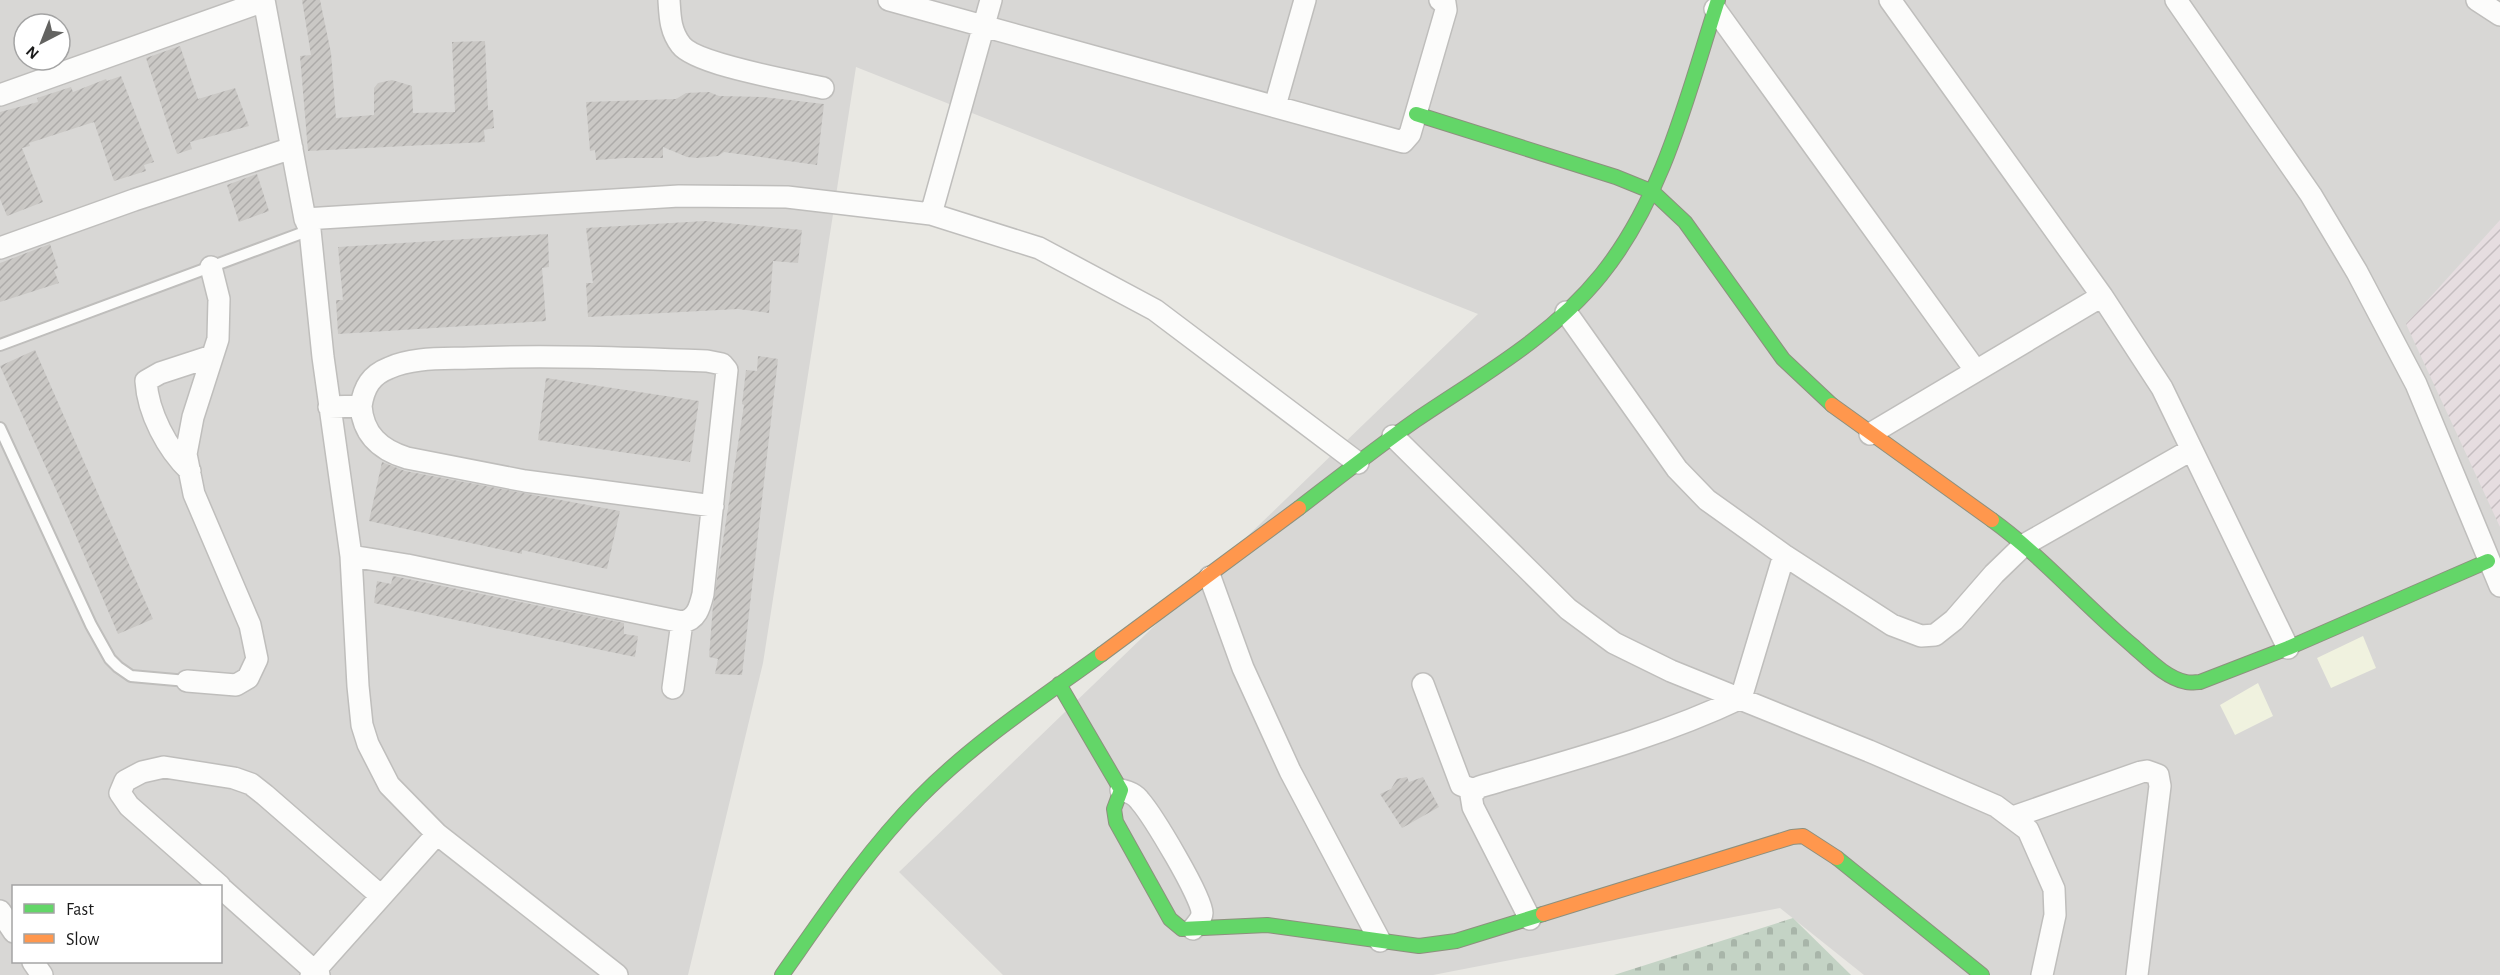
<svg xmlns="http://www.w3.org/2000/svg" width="2500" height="975" font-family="'Alegreya Sans',sans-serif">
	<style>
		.residential { fill: #d8d7d5; fill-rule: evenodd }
		.industrial { fill: url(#industrial-furrows) }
		.education { fill: #f0f2df }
		.cemetery { fill: url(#cemetery-stones) }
		.building { fill: url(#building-hatch) }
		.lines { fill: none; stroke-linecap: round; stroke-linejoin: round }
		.lane-casing { stroke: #bfbebc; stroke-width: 14 }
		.street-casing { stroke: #bfbebc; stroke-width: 24 }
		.fast-casing { stroke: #8d907e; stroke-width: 16 }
		.slow-casing { stroke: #8d907e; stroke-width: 16 }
		.lane { stroke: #fcfcfb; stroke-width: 10 }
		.street { stroke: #fcfcfb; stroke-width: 21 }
		.fast { stroke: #63d668; stroke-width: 14 }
		.slow { stroke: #ff974d; stroke-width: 14 }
	</style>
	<defs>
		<pattern id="industrial-furrows" width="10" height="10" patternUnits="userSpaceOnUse" patternTransform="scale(1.5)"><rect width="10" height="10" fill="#e6dde0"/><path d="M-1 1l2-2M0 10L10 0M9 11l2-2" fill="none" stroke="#c5bdc0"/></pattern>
		<pattern id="cemetery-stones" width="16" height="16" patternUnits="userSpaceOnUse" patternTransform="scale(1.5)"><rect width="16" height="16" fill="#c4d3c5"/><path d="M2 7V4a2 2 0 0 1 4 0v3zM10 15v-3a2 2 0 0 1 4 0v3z" fill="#a8b5a9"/></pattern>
		<pattern id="building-hatch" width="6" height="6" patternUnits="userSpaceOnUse" patternTransform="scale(1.5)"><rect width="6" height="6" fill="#cac8c5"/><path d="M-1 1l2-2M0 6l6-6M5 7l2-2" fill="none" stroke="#adaba9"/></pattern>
	</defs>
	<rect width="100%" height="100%" fill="#e9e8e3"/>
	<path class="residential" d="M0 0H2500V975H1864L1780 908 1433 975H1003L899 872 1478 314 856 67 763 663 688 975H0ZM24 24H60V60H24ZM14 886H220V962H14Z"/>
	<path class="industrial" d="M2500 220V527L2406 324Z"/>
	<path class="education" d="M2363 636 2376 668 2331 688 2317 658Z
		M2258 683 2273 716 2235 735 2220 705Z"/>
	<path class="cemetery" d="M1793 918 1851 975H1614Z"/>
	<path class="building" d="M302 0H320L331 53 336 118 374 115V88L378 83 392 80 412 86 413 113 455 112 452 42 485 41 488 110H493L494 128 484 130 485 142 308 151 300 56 311 55Z
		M180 46 198 99 235 88 249 126 190 142 192 149 177 154 146 58Z
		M121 76 154 162 144 165 146 171 114 181 94 122 29 143 30 146 22 148 43 202 7 216 0 199V112L38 102 37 98 71 87 73 92 106 79 107 81Z
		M709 92 719 96 763 97 824 104 817 165 724 152 718 156 697 158 687 157 663 147V158H625L596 160 595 150 590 151 586 102 676 99 686 93Z
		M257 174 269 211 239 222 227 185Z
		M705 221 802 230 798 263 773 261 769 313 738 309 588 317 586 283H593L586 228Z
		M548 234 549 267 542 268 546 321 338 334 336 300H343L338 247Z
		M50 244 58 268 54 270 59 283 0 302V263Z
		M35 350 153 619 118 634 57 492 0 366Z
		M758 356 778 359 742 675 715 674 718 659 709 657 713 605 744 405 742 404 746 370 757 371Z
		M546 378 699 401 690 462 538 440Z
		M382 462 405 471 620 511 607 569 522 550V554L369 521Z
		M393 576 624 623V634L638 636 635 657 374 603 377 581 391 584Z
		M1407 777 1409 782 1423 777 1439 807 1402 828 1380 794 1391 789 1397 779Z"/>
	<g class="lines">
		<g class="lane-casing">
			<path id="lane" d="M0 345 310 230
				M0 428 91 625 110 659 118 667 131 676 187 681"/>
		</g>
		<g class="street-casing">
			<path id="street" d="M264 0 305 219 310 230 323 357 351 556 358 686 362 725 368 744 389 785 437 834 617 975
				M669 0C670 16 670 31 681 45 696 65 795 81 823 88
				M889 0 1403 142 1410 134 1446 10 1445 3 1440 0
				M1890 0 2102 296 2162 388 2288 648
				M2176 0 2311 195 2357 272 2416 384 2500 586
				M2477 0 2500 15
				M1715 9 1976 371
				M0 95 264 1
				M1275 106 1305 0
				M931 214 991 0
				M305 219 679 196 787 197 931 214 1039 248 1155 310 1358 463
				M0 248 134 200 292 148
				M1566 312 1677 469 1707 500 1784 555 1892 625 1921 636 1935 635 1954 620 1994 574 2024 545 2191 450
				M361 406C363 434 380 450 407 458L525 481 713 506
				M329 407 361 406C364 387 371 375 389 368 412 357 444 359 470 358 549 355 628 358 707 361L722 364 727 370 703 594C700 606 697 620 682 622L407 565 351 556
				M1870 434 2102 296
				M1393 436 1568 609 1614 643 1671 671 1869 751 1996 806 2028 830 2054 889 2055 915 2042 975
				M190 471C167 449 148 413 146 381L160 373 212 356
				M1210 577 1243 668 1290 771 1380 941
				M187 681 236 685 248 678 257 659 250 625 194 494 186 454 193 417 218 339 219 299 211 267
				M1423 684 1461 785 1474 790
				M673 688 682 622
				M1121 790C1129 792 1135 794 1140 801 1153 816 1202 897 1202 913 1202 919 1196 925 1193 929
				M2013 817 2141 772 2147 771 2158 775 2160 786 2137 975
				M220 886 129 806 120 793 125 781 142 772 164 767 234 778 251 784 265 795 381 896
				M220 887 319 975
				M0 911 14 932
				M1530 919 1473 807 1471 795 1479 787C1567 761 1657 738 1741 698L1784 555
				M33 962 42 975
				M311 975 437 834"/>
		</g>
		<g class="fast-casing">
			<path id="fast" d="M1416 114 1616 177 1653 192 1685 222 1783 359 1832 405
				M1299 508C1338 478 1376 448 1416 420 1481 376 1551 337 1601 275 1664 197 1688 93 1718 0
				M1992 520C2043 557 2085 606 2133 646 2148 659 2166 678 2186 682 2190 683 2196 682 2200 682L2288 648 2488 561
				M1059 684 1121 790 1114 809 1116 822 1170 919 1182 929 1267 925 1419 946 1456 941 1543 914
				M1837 858 1982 975
				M782 975C825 914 866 852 919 798 973 743 1040 699 1102 654"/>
		</g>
		<g class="slow-casing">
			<path id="slow" d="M1832 405 1992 520
				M1102 654 1299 508
				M1543 914 1792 837 1803 836 1837 858"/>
		</g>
		<use href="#lane" class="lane"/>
		<use href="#street" class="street"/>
		<use href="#fast" class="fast"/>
		<use href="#slow" class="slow"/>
	</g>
	<rect x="12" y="885" width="210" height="78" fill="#ffffff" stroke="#a4a4a4" stroke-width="1.5"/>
	<rect x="24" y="904" width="30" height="9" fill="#63d668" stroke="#a4a4a4" stroke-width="1.5"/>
	<text x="66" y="915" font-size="18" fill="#1b1b1b">Fast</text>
	<rect x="24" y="934" width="30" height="9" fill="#ff974d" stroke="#a4a4a4" stroke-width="1.5"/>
	<text x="66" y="945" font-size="18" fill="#1b1b1b">Slow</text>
	<g transform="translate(42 42) rotate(222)"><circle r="28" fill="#ffffff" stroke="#a4a4a4" stroke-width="1.5"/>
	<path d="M0-4.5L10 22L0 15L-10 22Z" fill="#636361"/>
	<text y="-9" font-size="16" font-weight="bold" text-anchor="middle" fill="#1b1b1b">N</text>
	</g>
</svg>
